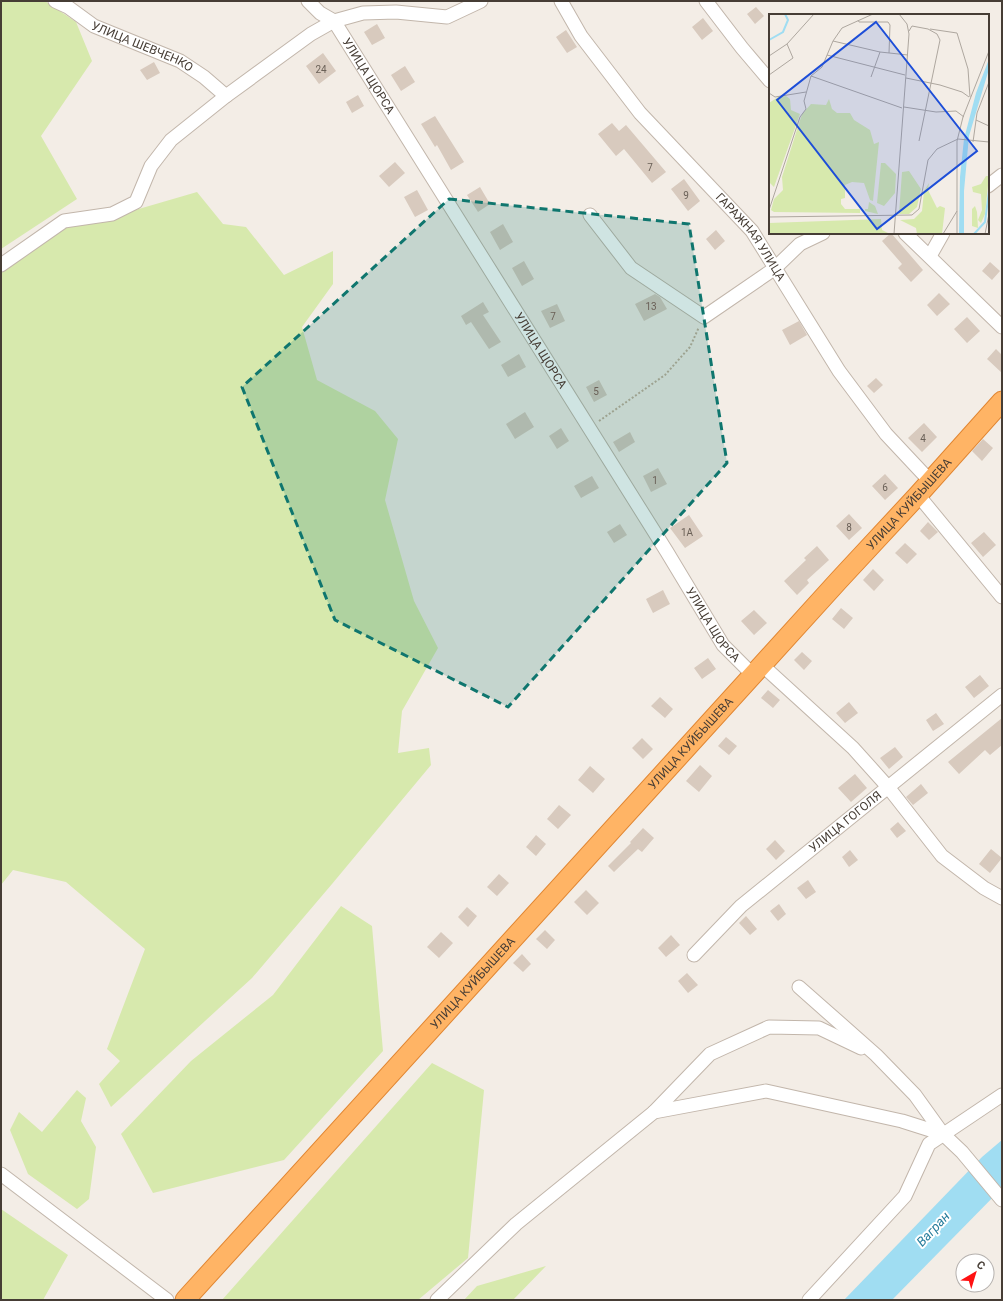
<svg xmlns="http://www.w3.org/2000/svg" width="1003" height="1301" font-family="Roboto,sans-serif">
	<style>
		.green { fill: #d7e9ad }
		.water { fill: #a0ddf2 }
		.building { fill: #d8cabe }
		.lines { fill: none; stroke-linecap: round; stroke-linejoin: round }
		.minor-casing { stroke: #c2b6ab; stroke-width: 15 }
		.highway-casing { stroke: #e18632; stroke-width: 21 }
		.path { stroke: #c1ad99; stroke-width: 2; stroke-dasharray: 2 2; stroke-linecap: butt }
		.minor { stroke: #fff; stroke-width: 13 }
		.highway { stroke: #ffb465; stroke-width: 19 }
		.marked { fill: #0f766e; fill-opacity: 0.2; stroke: #0f766e; stroke-width: 3; stroke-dasharray: 8 5; stroke-linejoin: round }
		.labels { text-anchor: middle; dominant-baseline: central; stroke-width: 4; stroke-linejoin: round; paint-order: stroke }
		.number-label { font-size: 10px; fill: #6a6057 }
		.street-label { font-size: 12px; fill: #463d35; stroke: #fff }
		.water-label { font-size: 13px; font-style: italic; fill: #277d9c; stroke: #fff }
		.inset-river { fill: none; stroke: #a0ddf2; stroke-width: 2 }
		.inset-road { fill: none; stroke: #aea79f; stroke-width: 1 }
		.view { fill: #1d4ed8; fill-opacity: 0.15; stroke: #1d4ed8; stroke-width: 2 }
		.inset-edge { fill: none; stroke: #463d35; stroke-width: 2 }
	</style>
	<rect width="100%" height="100%" fill="#f3ede6"/>
	<path class="green" d="M1 1H45L76 22 92 61 41 136 77 199 1 249Z
		M197 192 223 224 246 227 284 275 333 251V284L302 327 317 380 375 411 398 439 385 500 414 601 438 648 402 711 398 753 429 748 431 765 332 884 252 978 111 1107 99 1084 120 1061 107 1049 145 949 66 882 13 870 1 885V271L88 210 101 220Z
		M341 906 372 926 383 1051 284 1160 153 1193 121 1134 191 1061 273 995Z
		M432 1063 484 1090 468 1258 418 1300H222Z
		M77 1090 86 1098 81 1121 96 1147 89 1199 77 1209 28 1174 10 1130 19 1112 42 1132Z
		M1 1209 68 1255 43 1300H1Z
		M546 1266 513 1300H464L477 1286Z"/>
	<path class="water" d="M1002 1140V1188L892 1300H844L982 1157Z"/>
	<path class="building" d="M756 7 764 16 755 24 747 14Z
		M703 18 713 31 702 40 692 27Z
		M377 24 385 38 372 45 364 32Z
		M566 30 577 47 567 53 556 37Z
		M323 53 336 71 319 84 306 66Z
		M154 62 160 73 147 80 140 70Z
		M405 66 415 82 401 91 391 75Z
		M358 95 364 106 352 113 346 102Z
		M435 116 464 162 451 170 437 145 435 147 421 124Z
		M612 123 619 131 626 125 666 172 652 183 624 149 616 156 598 134Z
		M395 162 405 173 389 187 379 176Z
		M684 179 700 201 688 211 671 189Z
		M480 187 490 204 478 212 467 195Z
		M417 190 428 210 415 217 404 197Z
		M503 224 513 242 500 250 490 232Z
		M716 230 725 241 715 250 706 239Z
		M891 233 923 270 911 282 898 268 902 264 882 241Z
		M524 261 534 279 522 286 512 268Z
		M990 262 1000 271 992 280 982 271Z
		M939 293 950 304 937 316 927 305Z
		M655 294 660 297 667 309 644 321 635 304Z
		M483 302 489 312 483 315 501 342 489 349 471 322 466 325 461 316Z
		M557 304 565 321 550 328 541 311Z
		M967 317 980 331 967 343 954 329Z
		M799 321 807 335 790 345 782 330Z
		M996 349 1002 355V373L987 359Z
		M519 354 526 367 508 377 501 365Z
		M876 378 883 385 874 393 867 386Z
		M599 380 607 395 594 402 586 387Z
		M525 412 534 427 515 439 506 424Z
		M924 423 937 437 922 452 908 438Z
		M561 428 569 441 557 449 549 436Z
		M630 432 635 442 619 452 613 442Z
		M983 439 993 448 982 461 972 451Z
		M658 468 667 484 651 492 643 476Z
		M885 474 898 488 885 500 872 486Z
		M592 476 599 488 581 498 574 486Z
		M849 514 862 528 849 540 836 526Z
		M689 515 703 536 685 548 670 528Z
		M928 522 938 532 929 540 920 531Z
		M620 524 627 535 614 543 607 532Z
		M984 532 996 545 983 557 971 543Z
		M905 543 917 554 907 564 895 553Z
		M817 546 829 560 807 580 809 583 797 595 784 581 806 560 804 558Z
		M873 569 884 580 874 591 863 580Z
		M663 590 670 604 653 613 646 599Z
		M841 608 853 618 844 629 832 619Z
		M754 610 767 623 754 635 741 621Z
		M802 652 812 661 804 670 794 660Z
		M708 658 716 669 702 679 694 668Z
		M980 675 989 686 974 698 965 687Z
		M768 690 780 700 773 708 761 698Z
		M660 697 673 709 665 718 651 706Z
		M849 702 858 713 845 723 836 713Z
		M936 713 944 724 933 731 926 720Z
		M1002 718V745L990 755 985 750 959 774 948 762Z
		M726 737 737 746 729 755 718 746Z
		M642 738 653 749 643 759 632 748Z
		M895 747 903 757 889 769 880 758Z
		M700 765 712 776 699 792 686 781Z
		M590 766 605 779 593 793 578 780Z
		M855 774 867 788 851 802 838 788Z
		M921 784 928 793 913 805 906 797Z
		M559 805 571 815 558 829 547 819Z
		M898 822 906 831 897 838 890 829Z
		M643 828 654 838 642 852 638 849 614 872 608 866 631 843 630 842Z
		M536 835 546 844 536 856 526 847Z
		M775 840 785 851 776 860 766 849Z
		M991 849 1002 858 990 873 979 864Z
		M850 850 858 860 849 867 842 857Z
		M499 874 509 883 497 896 487 887Z
		M808 880 816 892 806 899 797 888Z
		M586 890 599 903 587 915 574 902Z
		M779 904 786 914 778 921 770 911Z
		M467 907 477 916 468 927 458 917Z
		M746 916 757 929 750 935 739 923Z
		M545 930 555 940 547 949 536 939Z
		M441 932 453 943 439 958 427 947Z
		M671 935 680 945 666 957 658 948Z
		M522 954 531 964 523 972 513 963Z
		M687 973 698 985 688 993 678 981Z"/>
	<g class="lines">
		<g class="minor-casing">
			<g id="minor">
				<path id="s1" d="M55 1 68 7 94 26 180 61 204 77 226 96"/>
				<path id="s2" d="M308 1 320 13 334 21 667 552 723 645 753 675"/>
				<path id="s3" d="M561 1 581 36 640 113 752 231 839 371 886 434 930 481"/>
				<path d="M706 1 742 48 770 81"/>
				<path d="M988 186 1002 175"/>
				<path d="M590 215 631 268 704 317 774 269 800 244 823 233"/>
				<path d="M905 233 1002 327"/>
				<path d="M930 256 943 233"/>
				<path d="M1 265 64 221 112 214 136 202 151 166 171 140 226 96 311 34 334 21 363 13 396 12 447 17 481 1"/>
				<path d="M918 495 1002 597"/>
				<path d="M762 665 853 748 888 787 942 856 984 888 1002 898"/>
				<path id="s4" d="M694 955 741 906 1002 695"/>
				<path d="M799 987 876 1055 915 1095 943 1134 962 1152 1002 1200"/>
				<path d="M654 1112 710 1054 769 1027 819 1028 861 1048"/>
				<path d="M1 1174 167 1300"/>
				<path d="M437 1300 516 1224 654 1112 766 1091 902 1121 943 1134"/>
				<path d="M809 1300 905 1196 929 1144 1002 1095"/>
			</g>
		</g>
		<g class="highway-casing">
			<g id="highway">
				<path id="s5" d="M185 1300 839 580 918 495 1002 401"/>
			</g>
		</g>
		<path class="path" d="M599 421 665 375 690 347 699 327"/>
		<use href="#minor" class="minor"/>
		<use href="#highway" class="highway"/>
	</g>
	<path class="marked" d="M449 199 689 224 727 463 508 707 335 620 242 387Z"/>
	<g class="labels">
		<g class="number-label">
			<text x="321" y="69">24</text>
			<text x="650" y="167">7</text>
			<text x="686" y="195">9</text>
			<text x="651" y="306">13</text>
			<text x="553" y="316">7</text>
			<text x="596" y="391">5</text>
			<text x="923" y="438">4</text>
			<text x="655" y="480">1</text>
			<text x="885" y="487">6</text>
			<text x="849" y="527">8</text>
			<text x="687" y="532">1А</text>
		</g>
		<g class="street-label">
			<text stroke="none"><textPath href="#s1" startOffset="99">УЛИЦА ШЕВЧЕНКО</textPath></text>
			<text stroke="none"><textPath href="#s2" startOffset="98">УЛИЦА ЩОРСА</textPath></text>
			<text stroke="none"><textPath href="#s3" startOffset="304">ГАРАЖНАЯ УЛИЦА</textPath></text>
			<text stroke="none"><textPath href="#s2" startOffset="422">УЛИЦА ЩОРСА</textPath></text>
			<text stroke="none"><textPath href="#s5" startOffset="1076">УЛИЦА КУЙБЫШЕВА</textPath></text>
			<text stroke="none"><textPath href="#s2" startOffset="746">УЛИЦА ЩОРСА</textPath></text>
			<text stroke="none"><textPath href="#s5" startOffset="752">УЛИЦА КУЙБЫШЕВА</textPath></text>
			<text stroke="none"><textPath href="#s4" startOffset="202">УЛИЦА ГОГОЛЯ</textPath></text>
			<text stroke="none"><textPath href="#s5" startOffset="428">УЛИЦА КУЙБЫШЕВА</textPath></text>
		</g>
		<g class="water-label">
			<text transform="translate(933 1229) rotate(-47)">Вагран</text>
		</g>
	</g>
	<g transform="translate(769 14)">
		<rect width="220" height="220" fill="#f3ede6"/>
		<path d="M17 82 21 85 22 96 31 100 5 173 0 168V89L9 83ZM60 85 63 95 68 99H81L85 106 101 116 105 130 110 128 104 187 101 186 95 169 83 168 76 171V184L72 185V190L76 195H91V199L5 198 2 196 5 185 14 176 13 163 33 100 42 90 57 91ZM112 149H116L127 160 126 179 115 192 108 189ZM140 157 152 175 148 193 140 200H130L133 158ZM217 162H220L216 200 212 209 209 206 213 196 212 180 204 178 203 173 212 170ZM160 169 159 176 168 194 171 192 176 194 173 220H148L147 214 131 206 145 205 153 197 155 177ZM100 188 106 192 109 200 96 197V195H99ZM206 192 208 198 209 214 203 212V195ZM112 205 113 216 121 220H0V209Z" fill="#d7e9ad"/>
		<path d="M220 45V55L200 122 195 177V220H190L191 163 195 125 207 79Z" fill="#a0ddf2"/>
		<path class="inset-river" d="M0 26 14 18 19 6 16 0M205 220 216 208 220 177"/>
		<path class="inset-road" d="M89 6 90 8H119L121 11 120 39M161 15 188 19 199 55 201 83M140 17 143 12 159 15 168 20 171 26 150 127M64 27 111 38 139 41M58 41 136 61M0 42 18 30 45 0M0 61 24 44 18 30M42 62 133 94M102 63 111 38M137 64 171 71 193 78 200 83M0 79 6 83 37 78M135 93 167 98 187 97 195 103M207 106 220 112M204 128 208 99 220 68M0 196 31 103 37 95 35 87 42 62 53 53 64 27 73 14 104 0M0 203 143 201 150 195 159 146 168 135 189 125 220 128M125 220 140 20 138 10 130 0M174 220 188 197M188 220V127L194 103 220 37M216 220 220 200"/>
		<path class="view" d="M107 8 208 137 108 215 8 86Z"/>
		<rect width="220" height="220" class="inset-edge"/>
	</g>
	<rect width="1003" height="1301" fill="none" stroke="#463d35" stroke-width="4"/>
	<g transform="translate(975 1273) rotate(38)"><circle r="19" fill="#ffffff" stroke="#b5b1ae"/>
	<path d="M0-3L7 15L0 10L-7 15Z" fill="#ff1112"/>
	<text y="-6" font-size="11" font-weight="bold" text-anchor="middle" fill="#463d35">С</text>
	</g>
</svg>
